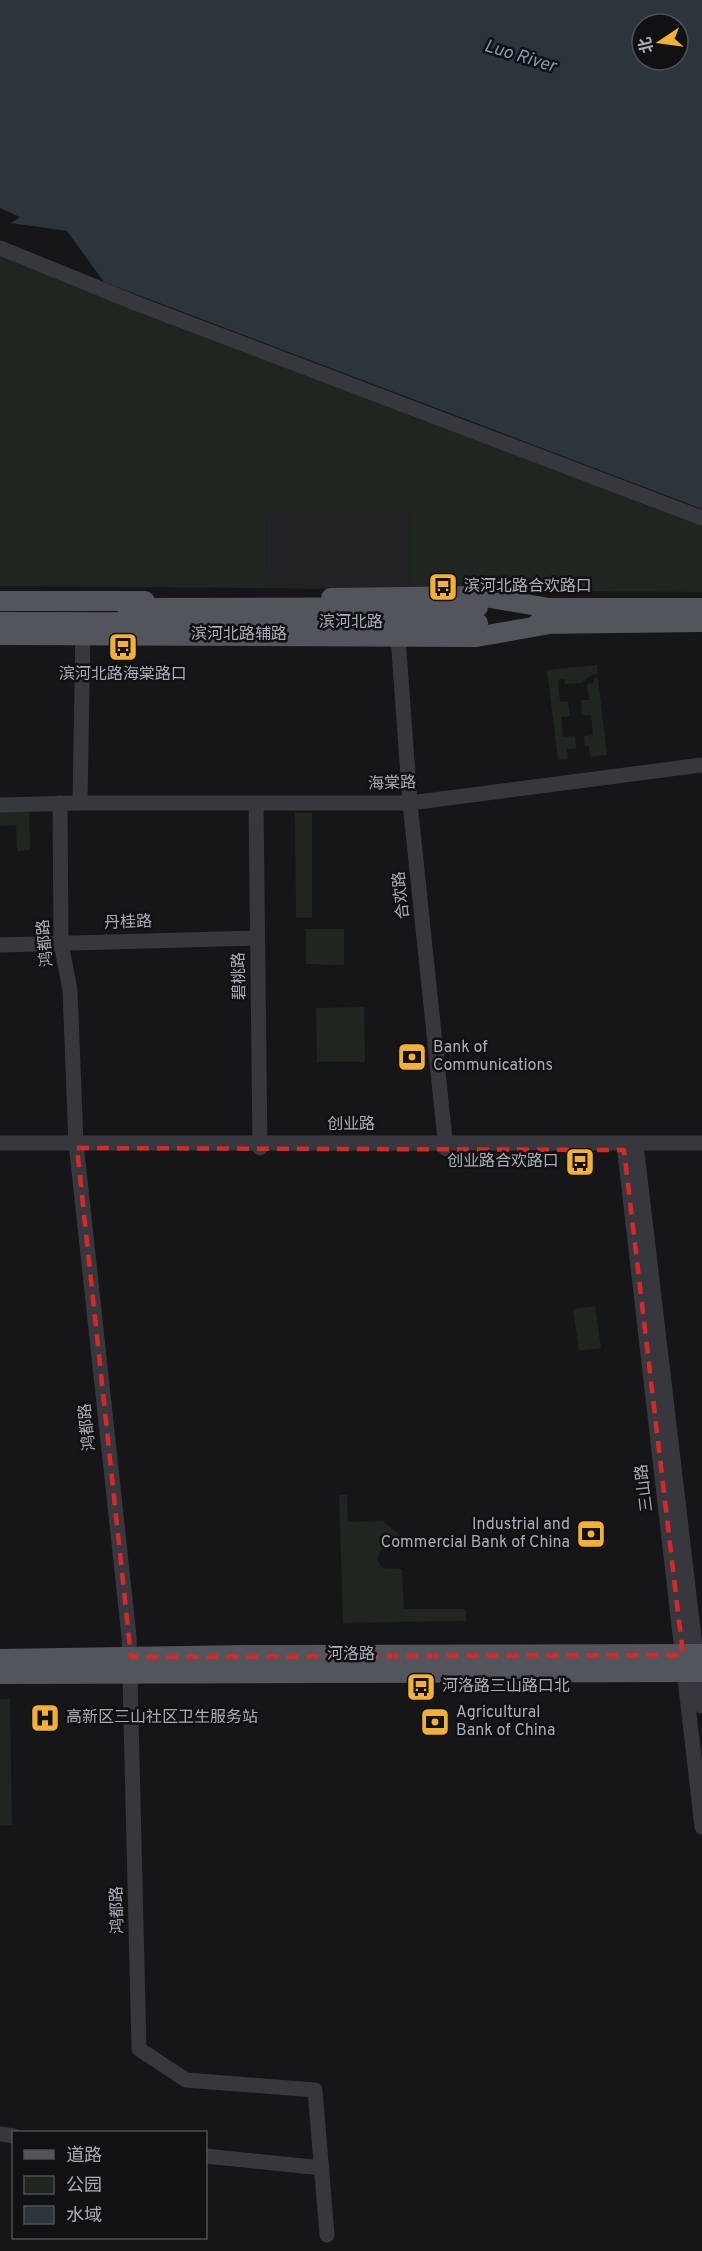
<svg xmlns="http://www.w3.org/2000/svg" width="702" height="2251" font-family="Overpass,'Noto Sans SC',sans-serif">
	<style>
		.built { fill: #222225 }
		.green { fill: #1e261f }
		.water { fill: #2c353c; fill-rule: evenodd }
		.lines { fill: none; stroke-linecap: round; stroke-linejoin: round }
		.minor { stroke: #37383d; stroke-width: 15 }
		.major { stroke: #53555c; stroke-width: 20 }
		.major-bridge { stroke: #53555c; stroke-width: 20 }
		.marked { fill: none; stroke: #d62828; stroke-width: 4.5; stroke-dasharray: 12 8; stroke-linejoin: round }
		.labels { text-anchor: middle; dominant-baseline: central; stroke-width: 5; stroke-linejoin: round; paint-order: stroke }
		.poi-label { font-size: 16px; fill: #a8adb8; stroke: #111113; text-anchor: start }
		.street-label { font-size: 16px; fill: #a8adb8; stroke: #111113 }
		.water-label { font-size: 18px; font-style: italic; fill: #7f9bb3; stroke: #111113 }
	</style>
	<rect width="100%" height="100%" fill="#161618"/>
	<path class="built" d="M266 511H411V590L267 588Z"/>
	<path class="green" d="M0 249 702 518V592L411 590 410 511H266L267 588 0 586Z
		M597 665 598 674 592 675 581 683 565 684 564 679 558 680 560 702H568L570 716 561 717 563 737 575 736 576 748 567 749 568 759 558 760 547 670Z
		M594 678H598L607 755 590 757 589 746H585L584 736 593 735 591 715H582L581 700H589L587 684 594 683Z
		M29 808 30 850 17 851 16 825 0 826V811Z
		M295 813H312V918H296Z
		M306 929H344V965L306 964Z
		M364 1007 365 1062H317L316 1008Z
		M595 1306 601 1348 579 1351 573 1309Z
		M339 1495H347L348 1522 383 1521 402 1537V1547L381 1550 377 1559 382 1568 402 1569 404 1609H466V1621L343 1623Z
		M0 1699H10L12 1825 0 1826Z"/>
	<path class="water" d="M0 0H702V509L104 282 67 231 11 223 20 217 0 208ZM642 24H678V60H642Z"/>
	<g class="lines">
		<path class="minor" d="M0 248 138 304 702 518
			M398 637 410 803 446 1149
			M60 803 61 943 70 990 76 1143 129 1636 139 2049 186 2080 315 2090 327 2235
			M80 803 83 626
			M256 803 260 1148
			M0 805 80 803H410L702 765
			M0 945 257 938
			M0 1143H702
			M624 1144 702 1827
			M636 1144 702 1706
			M0 2134 14 2136
			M206 2156 322 2168"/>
		<path class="major" d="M331 598 479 596 549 608
			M0 601H145
			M538 608H702
			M537 624 702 622
			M0 635 476 637 550 624
			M0 1659 246 1655 702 1654
			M0 1674 702 1672"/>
		<path class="major-bridge" d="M127 608 478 607
			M0 622 478 623"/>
	</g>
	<path class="marked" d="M77 1148 624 1150 683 1655 131 1657Z"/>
	<defs>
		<g id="bus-square" transform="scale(1.5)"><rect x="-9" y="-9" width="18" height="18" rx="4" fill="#f2b134" stroke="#111113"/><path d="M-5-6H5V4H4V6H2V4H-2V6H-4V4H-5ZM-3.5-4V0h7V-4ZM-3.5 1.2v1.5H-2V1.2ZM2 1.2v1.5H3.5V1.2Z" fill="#111"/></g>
		<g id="bank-square" transform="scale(1.5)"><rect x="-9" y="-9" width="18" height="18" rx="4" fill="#f2b134" stroke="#111113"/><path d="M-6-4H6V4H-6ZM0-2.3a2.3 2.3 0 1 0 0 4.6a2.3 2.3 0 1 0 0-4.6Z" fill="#111"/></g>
		<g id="hospital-square" transform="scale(1.5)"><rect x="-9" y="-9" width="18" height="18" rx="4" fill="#f2b134" stroke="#111113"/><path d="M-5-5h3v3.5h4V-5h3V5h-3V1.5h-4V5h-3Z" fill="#111"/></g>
	</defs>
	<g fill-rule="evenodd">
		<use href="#bus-square" x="443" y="587"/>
		<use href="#bus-square" x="123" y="647"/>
		<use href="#bank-square" x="412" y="1057"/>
		<use href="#bus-square" x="580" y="1162"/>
		<use href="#bank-square" x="591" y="1534"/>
		<use href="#bus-square" x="421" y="1687"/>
		<use href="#hospital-square" x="45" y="1718"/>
		<use href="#bank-square" x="435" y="1722"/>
	</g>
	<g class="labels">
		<g class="poi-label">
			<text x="464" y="587">滨河北路合欢路口</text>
			<text x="123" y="675" text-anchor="middle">滨河北路海棠路口</text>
			<text x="433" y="1048">Bank of<tspan x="433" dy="18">Communications</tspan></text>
			<text x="559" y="1162" text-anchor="end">创业路合欢路口</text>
			<text x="570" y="1525" text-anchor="end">Industrial and<tspan x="570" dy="18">Commercial Bank of China</tspan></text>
			<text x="442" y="1687">河洛路三山路口北</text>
			<text x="456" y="1713">Agricultural<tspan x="456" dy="18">Bank of China</tspan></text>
			<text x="66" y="1718">高新区三山社区卫生服务站</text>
		</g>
		<g class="street-label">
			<text x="351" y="623">滨河北路</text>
			<text x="239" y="635">滨河北路辅路</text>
			<text transform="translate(392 784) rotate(-2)">海棠路</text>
			<text transform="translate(402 895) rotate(-96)">合欢路</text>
			<text transform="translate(128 923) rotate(-2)">丹桂路</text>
			<text transform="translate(46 943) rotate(-95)">鸿都路</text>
			<text transform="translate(240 976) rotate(-91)">碧桃路</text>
			<text x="351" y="1125">创业路</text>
			<text transform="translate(88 1427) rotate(-96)">鸿都路</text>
			<text transform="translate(645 1488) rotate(-97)">三山路</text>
			<text x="351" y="1655">河洛路</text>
			<text transform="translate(118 1910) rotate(-91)">鸿都路</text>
		</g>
		<g class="water-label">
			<text transform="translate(520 57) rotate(17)">Luo River</text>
		</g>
	</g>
	<rect x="12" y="2131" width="195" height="108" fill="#111113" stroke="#4d4f55" stroke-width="1.5"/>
	<rect x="24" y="2150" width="30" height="9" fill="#53555c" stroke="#4d4f55" stroke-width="1.5"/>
	<text x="66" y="2161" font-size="18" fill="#a8adb8">道路</text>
	<rect x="24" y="2176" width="30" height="18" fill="#1e261f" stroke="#4d4f55" stroke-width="1.5"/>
	<text x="66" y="2191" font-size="18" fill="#a8adb8">公园</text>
	<rect x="24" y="2206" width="30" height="18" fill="#2c353c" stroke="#4d4f55" stroke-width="1.5"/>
	<text x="66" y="2221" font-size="18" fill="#a8adb8">水域</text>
	<g transform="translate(660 42) rotate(257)"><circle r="28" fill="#111113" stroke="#4d4f55" stroke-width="1.5"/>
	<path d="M0-4.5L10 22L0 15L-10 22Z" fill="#f2b134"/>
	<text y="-9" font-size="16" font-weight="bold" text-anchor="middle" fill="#a8adb8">北</text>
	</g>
</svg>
